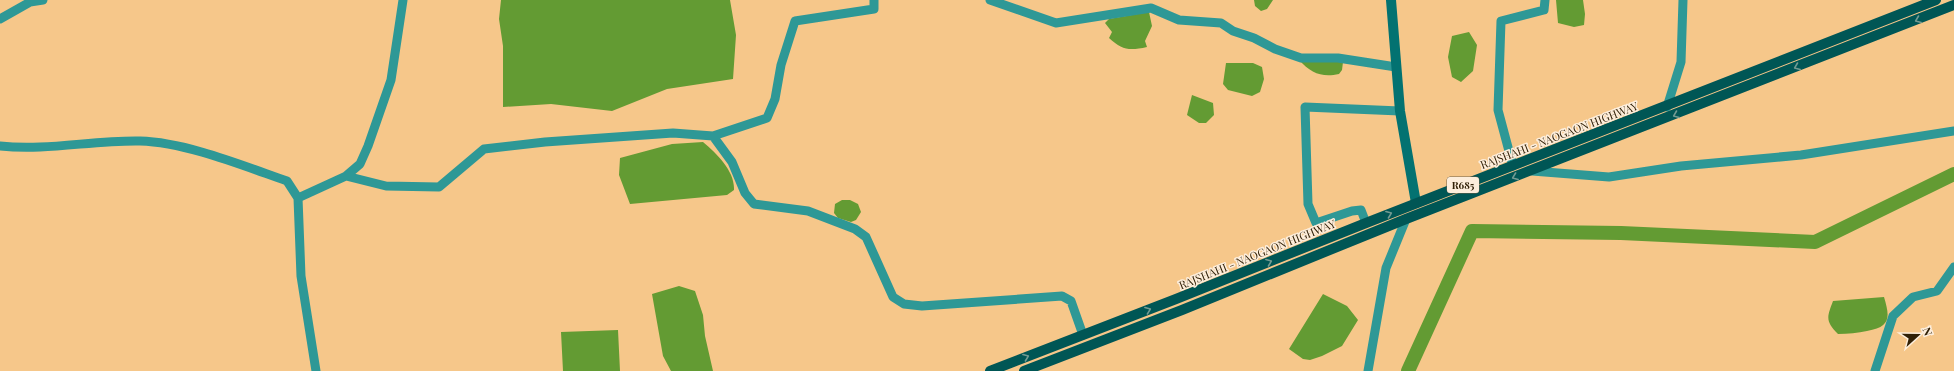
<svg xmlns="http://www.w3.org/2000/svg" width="1954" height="371" font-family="'Playfair Display',serif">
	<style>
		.water { fill: #639b33 }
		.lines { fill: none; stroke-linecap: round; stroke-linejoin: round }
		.river { stroke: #639b33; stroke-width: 14 }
		.minor { stroke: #2e9896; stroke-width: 9 }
		.secondary { stroke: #037271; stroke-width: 10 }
		.primary { stroke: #005655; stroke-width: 10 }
		.oneway { stroke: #729a92 }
		.labels { text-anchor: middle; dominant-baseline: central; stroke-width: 3; stroke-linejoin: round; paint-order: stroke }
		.shield { fill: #fdeedc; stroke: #6e5e46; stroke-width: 1 }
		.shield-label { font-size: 10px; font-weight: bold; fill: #312006 }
		.street-label { font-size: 11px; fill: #312006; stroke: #fdeedc }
	</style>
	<rect width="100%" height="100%" fill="#f6c78a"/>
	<path class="water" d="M501 0H730L736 35 733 79 667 89 612 111 551 104 503 107V46L499 19Z
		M1254 0H1273L1267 9 1261 11 1255 6Z
		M1556 0H1583L1585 14 1584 25 1574 27 1558 23Z
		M1149 12 1152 26 1145 41 1147 47C1129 51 1122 50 1109 38L1112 32 1105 23 1109 19Z
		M1469 32 1477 45 1473 71 1461 82 1452 77 1448 57 1452 36Z
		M1299 60 1343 62 1342 70 1339 74C1322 78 1311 73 1299 60Z
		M1226 63H1253L1262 67 1264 79 1260 92 1252 96 1228 90 1223 84Z
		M1192 95 1213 103 1214 115 1206 123H1199L1187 115Z
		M703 142C717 154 735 171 734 190L727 195 630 204 619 175 620 158 672 144Z
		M842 200H850L858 204 861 212 856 220 851 222 838 218 834 213 835 204Z
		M679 286 695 291 703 315 705 336 713 371H671L663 356 652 294Z
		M1323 294 1347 306 1358 320 1342 346 1322 356 1310 360 1303 359 1289 349Z
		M1884 297C1890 317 1891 327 1867 331 1858 333 1848 334 1838 334 1825 321 1827 317 1833 301Z
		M618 330 620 371H563L561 332Z"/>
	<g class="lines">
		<path class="river" d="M1408 371 1472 231 1621 233 1815 242 1954 174"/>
		<path class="minor" d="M990 0 1056 23 1151 8 1179 20 1221 23 1233 31 1254 38 1275 49 1301 58H1338L1396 67
			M0 19 30 2 43 0
			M1667 107 1681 62 1683 0
			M713 136 767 118 775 99 781 65 795 21 874 9V0
			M0 146C47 151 93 140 140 141 185 142 244 166 287 181L298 198 301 276 316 371
			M1513 166 1498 110 1501 21 1544 10 1545 0
			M1532 171 1609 177 1681 166 1801 155 1954 131
			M346 176 386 186 439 187 484 149 545 142 673 133 713 136 732 162 745 193 754 204 808 211 855 229 866 237 893 297 904 304 922 306 1062 296 1071 301 1083 335
			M298 198 346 176 360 164 368 146 391 80 403 0
			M1366 223 1361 210 1352 211 1316 223 1308 204 1305 107 1400 111
			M1368 371 1386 268 1406 219
			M1875 371 1893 316 1913 297 1937 291 1954 267"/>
		<path class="secondary" d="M1391 0 1400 111 1416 203"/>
		<path class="primary" d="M990 371 1176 299 1366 223 1936 0
			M1024 371 1182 310 1406 219 1954 5"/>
	</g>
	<defs><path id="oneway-chevron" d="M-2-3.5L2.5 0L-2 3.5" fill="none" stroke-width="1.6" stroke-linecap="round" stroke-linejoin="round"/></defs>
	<g class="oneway">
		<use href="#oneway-chevron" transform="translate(1918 20) rotate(158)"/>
		<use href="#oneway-chevron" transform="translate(1797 67) rotate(158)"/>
		<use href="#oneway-chevron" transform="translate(1676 115) rotate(158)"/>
		<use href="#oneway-chevron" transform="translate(1515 177) rotate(159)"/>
		<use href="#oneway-chevron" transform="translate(1389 214) rotate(-21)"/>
		<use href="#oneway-chevron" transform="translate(1269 262) rotate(-22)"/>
		<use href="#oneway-chevron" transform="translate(1148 310) rotate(-21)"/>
		<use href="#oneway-chevron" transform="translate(1026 357) rotate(-21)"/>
	</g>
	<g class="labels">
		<rect class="shield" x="1447" y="177" width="32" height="16" rx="3"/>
		<g class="shield-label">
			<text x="1463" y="185">R685</text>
		</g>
		<g class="street-label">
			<text transform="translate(1559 135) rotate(-21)">RAJSHAHI - NAOGAON HIGHWAY</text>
			<text transform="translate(1257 254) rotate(-22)">RAJSHAHI - NAOGAON HIGHWAY</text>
		</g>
	</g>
	<g transform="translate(1918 335) rotate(69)" stroke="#fdeedc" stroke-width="3" paint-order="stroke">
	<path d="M0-3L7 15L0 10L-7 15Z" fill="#312006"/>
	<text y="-6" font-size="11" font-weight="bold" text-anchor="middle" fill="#312006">N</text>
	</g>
</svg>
